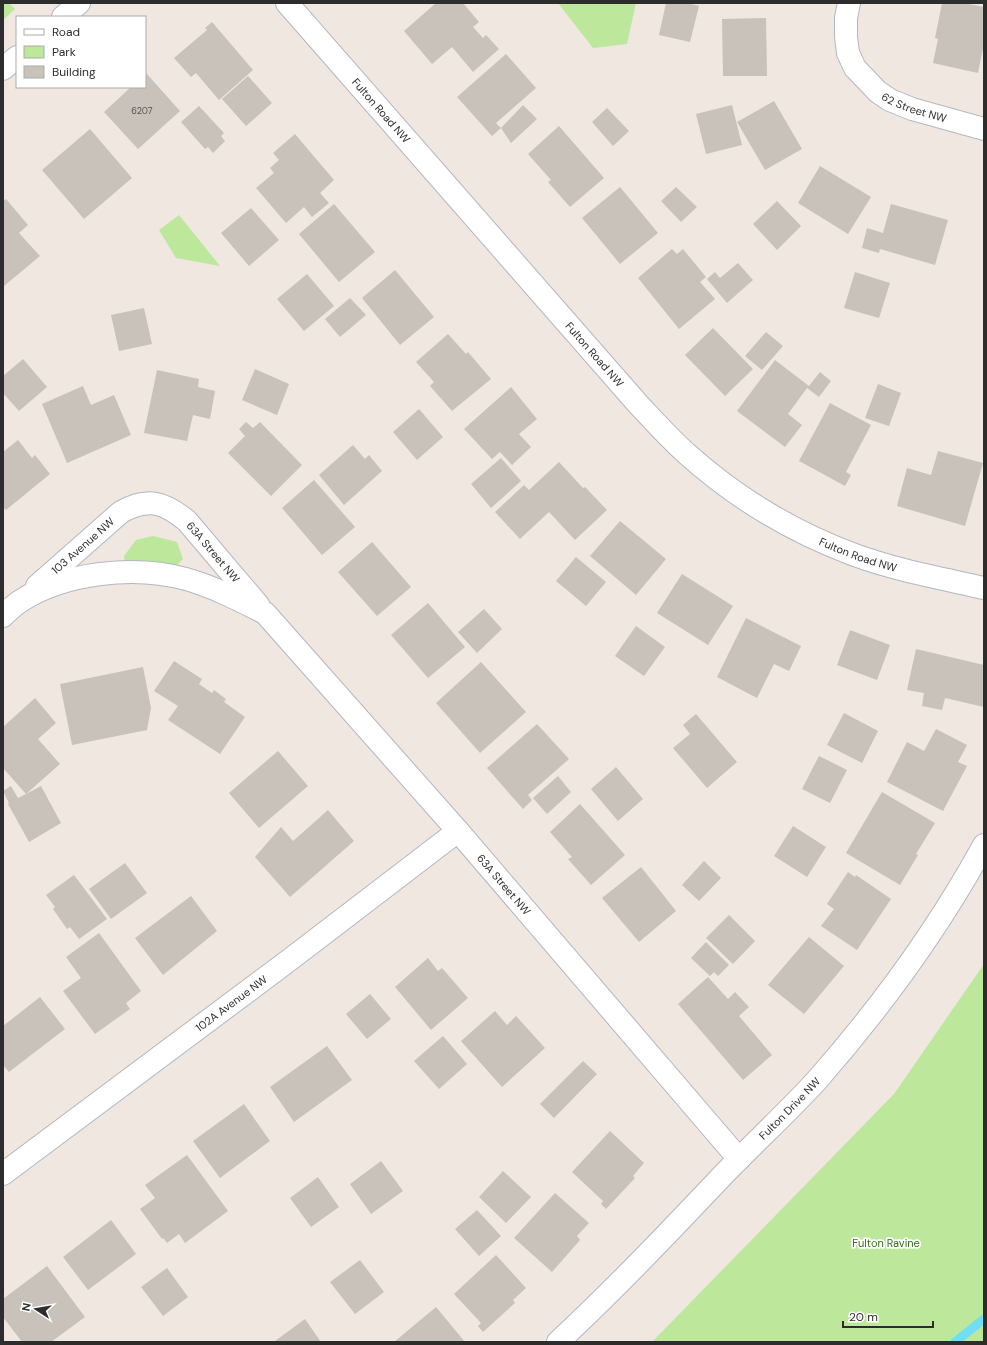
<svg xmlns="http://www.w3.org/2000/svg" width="987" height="1345" font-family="'DM Sans',sans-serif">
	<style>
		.green { fill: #bde79b }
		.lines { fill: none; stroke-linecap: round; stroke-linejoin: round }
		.stream { stroke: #70dff4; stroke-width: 9 }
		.building { fill: #c8c2bb }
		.street-casing { stroke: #b3b7c1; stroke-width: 24 }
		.secondary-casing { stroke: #b3b7c1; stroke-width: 24 }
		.street { stroke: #fff; stroke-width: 22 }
		.secondary { stroke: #fff; stroke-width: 22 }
		.labels { text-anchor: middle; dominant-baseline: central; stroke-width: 3.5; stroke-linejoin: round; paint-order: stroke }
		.number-label { font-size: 9px; fill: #545250 }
		.street-label { font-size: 11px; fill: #2d2d2d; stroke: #fff }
		.park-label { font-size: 11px; fill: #347018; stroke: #fff }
	</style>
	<rect width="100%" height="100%" fill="#efe7e0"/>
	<path class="green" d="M3 3H9L15 9 3 20Z
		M558 3H636L627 44 593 48Z
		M179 215 220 266 176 258 159 230Z
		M153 536 177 542 183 559 174 568 125 564 124 556 136 540Z
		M984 964V1342H652L894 1094Z"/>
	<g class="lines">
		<path class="stream" d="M955 1342 984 1319"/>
	</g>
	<path class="building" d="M436 3H463L479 22 473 27 483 38 486 35 499 49 473 72 452 47 432 64 404 31Z
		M666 3H687L699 6 690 42 659 35Z
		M942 3H964L984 7V43L978 73 933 63 938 39 935 38Z
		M766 18 767 76H723L722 19Z
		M212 22 253 70 219 100 196 73 191 77 174 58 207 30 205 28Z
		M506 54 536 88 496 123 501 128 523 105 537 119 511 143 501 128 492 136 457 97Z
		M146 73 180 111 138 149 104 112 131 87H145V75Z
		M248 76 272 103 246 126 222 99Z
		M774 101 802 149 765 170 737 122Z
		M732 105 742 145 706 154 696 114Z
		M199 106 224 133 221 136 225 141 213 153 208 147 205 149 181 122Z
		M607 108 629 131 613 146 592 122Z
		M559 126 604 178 570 207 548 182 551 180 528 154Z
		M90 129 132 178 84 219 42 170Z
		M295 134 334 180 320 193 329 203 312 217 304 207 286 223 256 188 274 173 270 168 279 160 273 153Z
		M820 166 871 197 848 234 798 203Z
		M620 187 658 233 620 264 582 218Z
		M676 187 697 207 681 222 661 201Z
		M6 199 28 225 19 233 40 256 4 286 3 201Z
		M777 201 801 226 777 250 753 224Z
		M334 204 375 252 339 282 299 234Z
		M891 204 948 220 935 265 880 249 879 253 862 248 867 228 883 233Z
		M251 208 279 240 249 266 221 233Z
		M672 249 677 254 683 249 706 277 700 282 715 299 679 329 638 278Z
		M738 263 753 280 727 303 707 279 715 272 720 278Z
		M395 270 434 317 400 345 362 298Z
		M855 272 890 283 879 318 844 308Z
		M307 274 334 306 304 331 277 299Z
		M350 298 366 315 340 337 325 319Z
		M144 308 152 344 119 351 111 315Z
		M713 328 753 369 725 396 685 355Z
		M766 332 783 346 762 370 745 356Z
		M448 334 466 354 468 352 491 379 452 411 430 386 434 382 416 362Z
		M23 359 47 387 19 411 3 393V376Z
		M775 360 809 386 820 372 831 381 819 397 807 388 788 414 802 425 785 447 737 411Z
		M255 369 289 384 277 415 242 400Z
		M157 370 199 379 198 387 215 391 210 419 193 415 187 441 144 433Z
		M878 384 901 393 889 426 865 418Z
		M83 386 91 405 114 395 131 435 67 463 42 404Z
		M511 387 537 419 519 434 531 447 512 465 500 452 492 459 464 429Z
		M830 403 871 425 846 472 851 475 845 486 799 461Z
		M419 409 443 437 417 460 393 432Z
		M246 422 253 428 260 422 302 465 271 496 228 453 245 436 239 429Z
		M18 440 32 458 35 455 50 474 6 510 3 507V452Z
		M353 445 365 459 369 455 382 471 344 505 319 475Z
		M938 451 983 463 965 526 897 506 907 468 931 475Z
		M501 458 521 481 491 508 471 484Z
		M559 462 583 488 585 487 607 510 575 540 549 512 520 539 495 512 524 485 529 490Z
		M314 480 355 527 322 555 282 508Z
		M620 521 666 559 636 595 590 556Z
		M372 542 411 587 377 616 338 572Z
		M576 557 606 582 586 606 556 581Z
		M682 574 733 606 708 645 657 613Z
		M428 603 465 647 428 678 391 635Z
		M484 609 502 629 477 653 458 632Z
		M746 618 801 646 789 671 774 664 757 698 717 677Z
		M636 626 665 647 644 676 615 656Z
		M850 630 890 645 877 680 837 665Z
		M916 649 984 665V707L945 698 942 710 922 706 924 693 907 690Z
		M174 661 202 679 199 684 212 693 214 690 226 699 224 702 245 717 220 754 168 720 178 706 154 691Z
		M481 662 526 712 480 753 436 703Z
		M143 667 151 708 147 730 72 745 60 684Z
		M35 698 56 723 38 739 60 764 26 794 41 786 61 823 29 842 8 804 9 803 3 791 11 786 18 798 26 794 3 768V727Z
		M844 713 878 731 862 763 827 745Z
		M696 714 737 762 707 788 673 748 690 734 683 725Z
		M537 724 569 759 528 795 532 800 523 809 487 768Z
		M936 729 967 745 958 762 967 766 943 811 887 782 907 742 924 751Z
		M278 751 308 786 259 828 229 793Z
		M819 756 847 770 830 803 802 789Z
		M616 767 643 799 618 821 591 789Z
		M558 776 571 792 547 814 533 798Z
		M882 792 935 823 916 854 918 855 900 885 846 853Z
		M580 804 625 855 591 885 568 859 572 857 550 832Z
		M328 810 354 841 290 897 255 857 281 827 293 841Z
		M793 826 826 847 807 877 774 856Z
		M704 861 721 878 699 901 682 885Z
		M125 863 147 893 111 919 89 889Z
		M641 867 676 911 639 942 602 898Z
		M848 872 855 877 856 875 891 899 857 950 821 926 834 909 827 904Z
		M74 875 107 919 79 939 70 927 67 929 53 909 55 907 46 895Z
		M191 896 217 931 163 975 135 938Z
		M729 915 755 941 733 964 706 938Z
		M99 933 141 991 126 1003 130 1009 95 1034 63 991 81 978 66 957Z
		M809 937 844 966 804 1014 768 985Z
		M706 942 729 965 718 976 714 972 710 976 691 958Z
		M428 958 438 971 442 968 468 998 431 1030 395 987Z
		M708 977 728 999 735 992 749 1007 739 1016 772 1055 743 1080 678 1004Z
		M370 994 391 1019 367 1039 346 1014Z
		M40 997 65 1029 9 1072 3 1065V1026Z
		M495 1011 507 1025 516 1016 545 1048 502 1087 461 1041Z
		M443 1036 467 1064 439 1089 414 1061Z
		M327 1046 352 1080 294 1122 270 1087Z
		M583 1061 597 1074 554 1118 540 1104Z
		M244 1104 270 1141 220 1178 193 1141Z
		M610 1131 644 1163 633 1176 635 1178 606 1209 601 1204 603 1201 572 1172Z
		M187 1155 228 1211 185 1243 179 1234 167 1243 163 1238 162 1239 140 1209 155 1198 145 1185Z
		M381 1161 403 1191 371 1214 350 1184Z
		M503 1171 531 1197 506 1223 479 1197Z
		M318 1177 339 1207 311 1227 290 1198Z
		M555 1193 589 1223 577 1236 580 1240 552 1272 514 1238Z
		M477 1210 501 1236 479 1256 455 1229Z
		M111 1220 136 1254 88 1290 63 1257Z
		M496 1255 526 1288 513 1300 515 1303 483 1332 478 1326 481 1323 454 1294Z
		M360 1260 384 1292 355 1314 330 1282Z
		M47 1266 85 1317 51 1342H22L3 1317V1299Z
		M167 1268 188 1297 163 1316 141 1287Z
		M436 1307 465 1342H394Z
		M305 1319 321 1342H276L275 1341Z"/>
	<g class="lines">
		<g class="street-casing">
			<g id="street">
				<path id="s1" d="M849 3 846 18V37L848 53 855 68 878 92 890 100 912 109 984 129"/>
				<path id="s2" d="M37 586 121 512C148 497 164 502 187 521L259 606"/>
				<path id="s3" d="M3 616C8 611 13 606 19 602 64 572 135 565 186 579 214 587 239 600 265 613L458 831 739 1159"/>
				<path id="s4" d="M3 1174 292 958 458 831"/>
				<path id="s5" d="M558 1342C616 1288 671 1230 725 1173 756 1141 789 1111 818 1079 881 1007 938 929 984 845"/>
			</g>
		</g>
		<g class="secondary-casing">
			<g id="secondary">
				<path id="s6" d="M287 3 638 404C654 421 669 438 687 454 735 497 791 531 852 554 895 570 940 578 984 588"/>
				<path d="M63 17 79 3"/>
				<path d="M3 69 17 57"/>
			</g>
		</g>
		<use href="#street" class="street"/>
		<use href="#secondary" class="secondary"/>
	</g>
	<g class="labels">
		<g class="number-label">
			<text x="142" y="111">6207</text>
		</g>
		<g class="street-label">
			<text stroke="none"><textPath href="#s1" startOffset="140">62 Street NW</textPath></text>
			<text stroke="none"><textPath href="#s6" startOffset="143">Fulton Road NW</textPath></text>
			<text stroke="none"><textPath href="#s6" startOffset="467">Fulton Road NW</textPath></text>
			<text stroke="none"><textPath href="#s2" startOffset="61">103 Avenue NW</textPath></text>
			<text stroke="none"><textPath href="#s2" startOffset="225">63A Street NW</textPath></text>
			<text stroke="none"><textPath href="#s6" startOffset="803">Fulton Road NW</textPath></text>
			<text stroke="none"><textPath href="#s3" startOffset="642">63A Street NW</textPath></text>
			<text stroke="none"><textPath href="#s4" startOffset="285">102A Avenue NW</textPath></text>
			<text stroke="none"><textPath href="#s5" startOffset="329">Fulton Drive NW</textPath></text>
		</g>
		<g class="park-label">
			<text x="886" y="1243">Fulton Ravine</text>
		</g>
	</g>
	<rect width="987" height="1345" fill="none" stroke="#2d2d2d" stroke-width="8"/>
	<rect x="16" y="16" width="130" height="72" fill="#ffffff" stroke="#ababab"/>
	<rect x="24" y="29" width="20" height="6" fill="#ffffff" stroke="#ababab"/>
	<text x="52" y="36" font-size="12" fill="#2d2d2d">Road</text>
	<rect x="24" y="46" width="20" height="12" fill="#bde79b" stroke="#ababab"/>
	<text x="52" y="56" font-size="12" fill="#2d2d2d">Park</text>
	<rect x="24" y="66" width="20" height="12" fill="#c8c2bb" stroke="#ababab"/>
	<text x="52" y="76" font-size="12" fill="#2d2d2d">Building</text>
	<g transform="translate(36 1309) rotate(282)" stroke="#ffffff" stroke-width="3" paint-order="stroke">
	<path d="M0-3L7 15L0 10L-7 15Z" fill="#2d2d2d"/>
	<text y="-6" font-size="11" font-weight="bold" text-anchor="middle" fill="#2d2d2d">N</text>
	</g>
	<path d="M843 1321v6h90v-6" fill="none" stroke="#2d2d2d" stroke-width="2"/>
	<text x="849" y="1321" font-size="12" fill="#2d2d2d" stroke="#ffffff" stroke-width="3" paint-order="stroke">20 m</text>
</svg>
